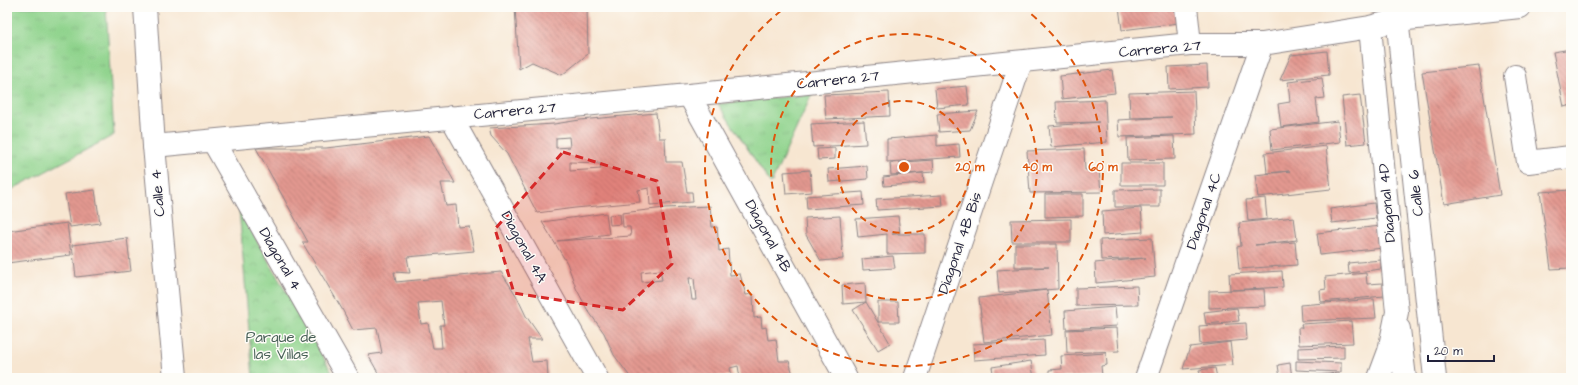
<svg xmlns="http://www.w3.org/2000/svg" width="1578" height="385" font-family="'Architects Daughter',sans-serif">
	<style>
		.grass { fill: url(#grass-tufts); stroke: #587a64 }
		.park { fill: url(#park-crowns); stroke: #587a64 }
		.building { fill: url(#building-back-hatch); fill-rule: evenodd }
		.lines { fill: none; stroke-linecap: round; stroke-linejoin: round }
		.minor-casing { stroke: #8c8486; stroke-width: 24 }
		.major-casing { stroke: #8c8486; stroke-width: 24 }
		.minor { stroke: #fff; stroke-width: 22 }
		.major { stroke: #fff; stroke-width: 22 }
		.marked { fill: #d62828; fill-opacity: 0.2; stroke: #d62828; stroke-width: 3; stroke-dasharray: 8 5; stroke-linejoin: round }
		.ring { fill: none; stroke: #de560e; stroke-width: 2; stroke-dasharray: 7 5 }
		.labels { text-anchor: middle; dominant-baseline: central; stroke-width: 3; stroke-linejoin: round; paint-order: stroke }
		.street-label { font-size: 15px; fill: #22223b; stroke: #fdfcf7 }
		.park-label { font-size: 15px; fill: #486057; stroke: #fdfcf7 }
		.centre { fill: #de560e; stroke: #fdfcf7; stroke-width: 2 }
		.ring-label { font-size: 12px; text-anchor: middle; font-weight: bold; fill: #de560e; stroke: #fdfcf7; stroke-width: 3; stroke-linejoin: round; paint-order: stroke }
	</style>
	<defs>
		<pattern id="grass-tufts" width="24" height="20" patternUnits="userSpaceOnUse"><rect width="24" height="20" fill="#8fd38c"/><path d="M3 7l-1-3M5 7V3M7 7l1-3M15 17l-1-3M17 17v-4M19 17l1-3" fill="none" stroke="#7bb57a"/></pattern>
		<pattern id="park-crowns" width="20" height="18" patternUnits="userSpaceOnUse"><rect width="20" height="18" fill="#8fd38c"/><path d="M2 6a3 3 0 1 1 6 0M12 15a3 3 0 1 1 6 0" fill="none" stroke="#7bb57a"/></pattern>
		<pattern id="building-back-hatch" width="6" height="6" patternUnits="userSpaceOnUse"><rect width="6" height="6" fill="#e39990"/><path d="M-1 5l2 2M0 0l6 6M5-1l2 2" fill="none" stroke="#b87c77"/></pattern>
	</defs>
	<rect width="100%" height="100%" fill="#fdfcf7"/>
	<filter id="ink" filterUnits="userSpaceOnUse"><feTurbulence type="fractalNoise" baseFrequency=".025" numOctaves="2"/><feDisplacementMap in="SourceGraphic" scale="8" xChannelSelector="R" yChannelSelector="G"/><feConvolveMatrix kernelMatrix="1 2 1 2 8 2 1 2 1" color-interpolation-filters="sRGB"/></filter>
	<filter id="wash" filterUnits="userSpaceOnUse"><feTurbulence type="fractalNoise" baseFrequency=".012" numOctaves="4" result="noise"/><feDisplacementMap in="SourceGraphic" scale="16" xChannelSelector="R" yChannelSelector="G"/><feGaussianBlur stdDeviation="0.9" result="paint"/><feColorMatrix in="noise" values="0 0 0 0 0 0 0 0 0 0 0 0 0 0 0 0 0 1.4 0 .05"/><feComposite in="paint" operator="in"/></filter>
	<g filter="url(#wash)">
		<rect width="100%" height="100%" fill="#f7e6d1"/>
		<path class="grass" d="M7 7H106L114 135 7 192Z
			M812 94 771 184 718 104Z"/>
		<path class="park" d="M239 209 335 378H253Z"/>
		<g id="blocks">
			<path class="building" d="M515 7H587L588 54 562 75 532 62 519 69Z
				M1119 7H1177L1179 23 1122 30Z
				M1571 49V105L1564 107 1553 52Z
				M1327 51 1329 75 1280 80 1291 55Z
				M1207 65 1208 87 1169 89 1168 67Z
				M1479 66 1500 195 1444 204 1422 72Z
				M1112 70 1115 93 1062 99 1060 76Z
				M1322 78 1325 98 1316 99 1319 122 1281 127 1278 104 1290 102 1288 82Z
				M967 86 969 105 937 108 935 89Z
				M1194 91 1196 134 1119 137 1118 120 1172 117 1130 118 1129 93Z
				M889 92 890 116 826 119 824 95Z
				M1360 95 1366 143 1347 145 1342 97Z
				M1105 100 1107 142 1051 147 1049 126 1099 122 1057 123 1056 102Z
				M978 111 970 130 939 132 937 114Z
				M656 113 659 138H665L666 162H682L687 192H692L693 202 650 205 649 188 638 190 640 202 575 208 537 213 507 154 491 136 489 128 554 124 580 120ZM569 137 570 147 556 148V138ZM570 162 600 163 601 169 570 171Z
				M864 121 866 144 813 147 811 124Z
				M1338 121 1340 142 1272 150 1270 129Z
				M937 135V146L959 144 960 157 887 162V139Z
				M429 136 455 183H441L446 206 456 205 458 227 469 226 474 251 407 257 410 273 394 272 396 282 501 272 516 295 526 316 542 339H528L532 362 547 361 548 378H381L368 355 382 353 377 328 353 330 342 309 302 242H308L256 148H326ZM441 301 444 325H440L442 348H433L428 323 421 324 418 303Z
				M1174 136 1175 159 1128 160 1127 138Z
				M1326 146 1331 189 1258 197 1255 175 1290 171 1267 173 1265 153Z
				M835 148V159L818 160 817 149Z
				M1084 149 1085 170H1099L1101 192 1030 193 1027 151Z
				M933 160 934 172 891 175 890 163Z
				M1121 163H1163V185H1121Z
				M867 166 868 179 829 182 828 169Z
				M810 170 812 192 786 194 784 172Z
				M923 173 924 183 884 186 883 177Z
				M1160 189V207H1115V190Z
				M95 190 100 223 70 227 65 194Z
				M1571 190V268L1551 269 1540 192Z
				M863 192 864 205 807 209 806 196Z
				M1045 194H1083V216L1045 217Z
				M942 195 943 206 877 210 876 199Z
				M1265 198 1267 219 1248 221 1246 200Z
				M1374 203 1376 218 1332 223 1330 209Z
				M710 206 712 227H717L719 251 728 249 730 275 740 274 746 295 753 294 754 318 761 317 762 328 766 327 768 340 776 339 779 361H789L794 378H740L738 366 730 368 732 376H719V378H631L614 355 604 333 587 309 576 288 567 263 542 222 606 213 609 234 557 241 631 236 630 227H623L622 213 665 208ZM660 270 662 280 642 282 641 272ZM689 278H694L696 300H692Z
				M1141 208 1143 232 1103 235 1102 211Z
				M620 214 621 224 610 225 609 215Z
				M840 216 843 259 821 261 806 235 805 218Z
				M898 216 900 233 892 234H925V253L887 254V234L858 237 856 219Z
				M1294 217 1297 240 1255 245 1295 242 1297 265 1239 269 1237 247 1241 246 1239 223Z
				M1071 219V242H1012L1011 220Z
				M67 223 71 255 7 263V231Z
				M1381 226 1383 248 1320 255 1317 233Z
				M127 238 131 271 76 277 72 245Z
				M1152 238 1155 277 1096 283 1095 263 1146 258 1101 260 1100 240Z
				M1015 244H1057L1058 289 999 293 997 270 1049 267H1015Z
				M893 256 895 268 863 270 862 259Z
				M1381 260V269L1349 273 1348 263Z
				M1282 271 1283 287 1230 290 1229 274Z
				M1366 273 1367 284 1383 283 1384 296 1321 302 1320 290 1326 289 1325 277Z
				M865 283 866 302 843 304 842 285Z
				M1137 286 1138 305 1076 306V288Z
				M1264 289 1265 306 1209 308V291Z
				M1047 290 1052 335 984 342 979 298Z
				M1374 299 1376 318 1301 321 1300 305Z
				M866 302 890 343 878 350 853 310Z
				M878 302H898L899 322H878Z
				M1115 307 1117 326 1066 329 1065 311Z
				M1237 308 1239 321 1206 324 1204 312Z
				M1351 321 1353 343 1299 345 1298 328H1302L1301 324Z
				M1246 323 1247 340 1200 344 1199 326Z
				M1117 328 1119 351 1067 353 1066 330Z
				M1044 340 1045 355 974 360 973 344Z
				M1230 342 1233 365 1183 369 1190 347Z
				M1344 346V358L1298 359V348Z
				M1106 353 1107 365 1101 366 1102 376 1049 378V370L1062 369 1061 356Z
				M1031 361 1034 378H994L992 367Z
				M1296 361 1341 363V372L1296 370Z
				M1290 363 1292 378H1280L1278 365Z
				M1215 368 1217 378H1201L1199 370Z
				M1339 373V378H1304V376Z"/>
		</g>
	</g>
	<g filter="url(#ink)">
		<use href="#blocks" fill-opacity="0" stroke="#8c8486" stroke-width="1"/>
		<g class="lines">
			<g class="minor-casing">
				<path id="minor" d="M1186 7 1190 44
					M1396 7 1435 378
					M1370 27 1397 312 1389 351 1379 378
					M1515 76 1528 162 1571 157
					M689 95 846 378
					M451 117 597 378
					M213 141 348 378
					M154 146 689 95 1190 44H1262L1370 27 1398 20 1520 7
					M1399 329 1405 378
					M915 378 1021 62
					M1146 378 1262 44"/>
			</g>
			<g class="major-casing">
				<path id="major" d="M145 7 154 146 175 378"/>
			</g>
			<use href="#minor" class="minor"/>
			<use href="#major" class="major"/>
		</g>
	</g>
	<path class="marked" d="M563 152 657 181 672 264 623 310 514 293 495 229Z"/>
	<g class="ring">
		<circle cx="904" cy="167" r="66"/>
		<circle cx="904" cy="167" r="133"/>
		<path d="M1022 7A199 199 0 1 1 786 7"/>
	</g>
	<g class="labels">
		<g class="street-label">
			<text transform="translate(1160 49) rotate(-5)">Carrera 27</text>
			<text transform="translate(838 80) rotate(-6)">Carrera 27</text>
			<text transform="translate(515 111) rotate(-5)">Carrera 27</text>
			<text transform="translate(158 193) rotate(-95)">Calle 4</text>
			<text transform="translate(1416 193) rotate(-96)">Calle 6</text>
			<text transform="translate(1387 203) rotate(-95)">Diagonal 4D</text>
			<text transform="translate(1204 211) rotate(-71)">Diagonal 4C</text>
			<text transform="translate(768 236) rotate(61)">Diagonal 4B</text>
			<text transform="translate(960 243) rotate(-71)">Diagonal 4B Bis</text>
			<text transform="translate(524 247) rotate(61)">Diagonal 4A</text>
			<text transform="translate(280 259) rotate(60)">Diagonal 4</text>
		</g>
		<g class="park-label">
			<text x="281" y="337">Parque de<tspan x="281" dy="17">las Villas</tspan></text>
		</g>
	</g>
	<circle cx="904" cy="167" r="6" class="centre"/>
	<g class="ring-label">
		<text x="970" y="171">20 m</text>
		<text x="1037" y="171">40 m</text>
		<text x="1103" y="171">60 m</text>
	</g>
	<rect width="1578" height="385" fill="none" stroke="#fdfcf7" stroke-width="24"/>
	<path d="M1428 355v6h66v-6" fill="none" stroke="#22223b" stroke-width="2"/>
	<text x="1434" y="355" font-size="12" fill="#22223b" stroke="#fdfcf7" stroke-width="3" paint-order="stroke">20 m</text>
</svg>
